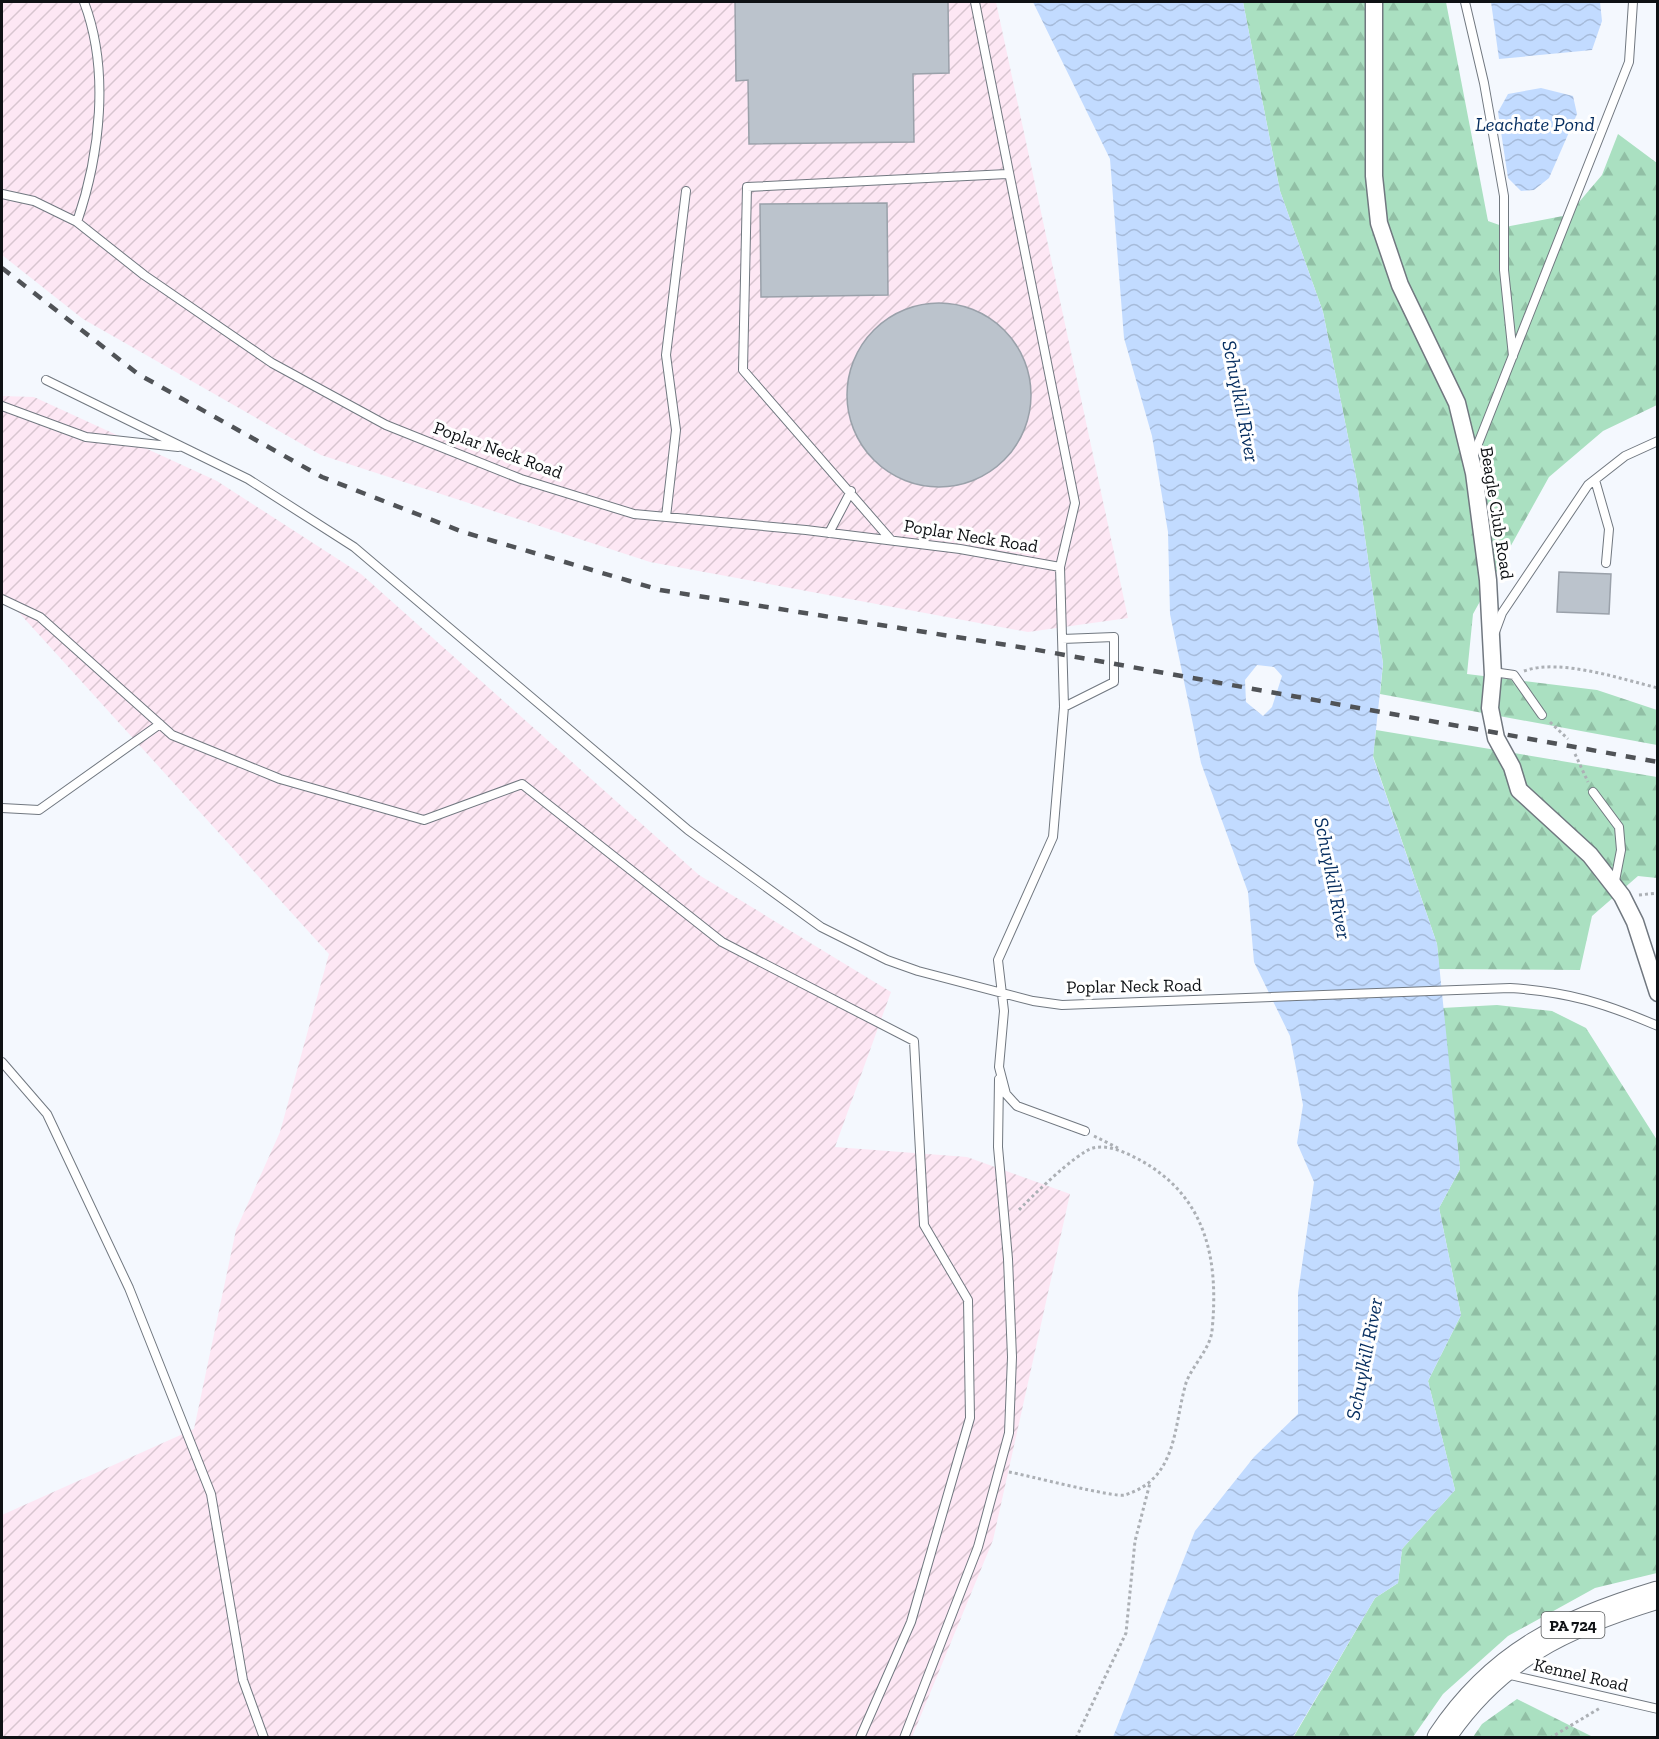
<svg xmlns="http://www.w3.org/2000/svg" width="1659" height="1739" font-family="'Zilla Slab',serif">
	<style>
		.industrial { fill: url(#industrial-furrows) }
		.forest { fill: url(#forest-firs) }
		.water { fill: url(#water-waves); fill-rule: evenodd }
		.building { fill: #bbc3cc; stroke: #9aa1aa; stroke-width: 1.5 }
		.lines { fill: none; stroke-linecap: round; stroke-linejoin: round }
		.lane-casing { stroke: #717880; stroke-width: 10 }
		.street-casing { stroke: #717880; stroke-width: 19 }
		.primary-casing { stroke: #717880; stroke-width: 29 }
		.path { stroke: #acb0b5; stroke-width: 3; stroke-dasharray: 3 3; stroke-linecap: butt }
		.lane { stroke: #fff; stroke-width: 8 }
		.street { stroke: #fff; stroke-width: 16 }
		.primary { stroke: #fff; stroke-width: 27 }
		.rail { stroke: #505357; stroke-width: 4.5; stroke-dasharray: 10 10; stroke-linecap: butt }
		.labels { text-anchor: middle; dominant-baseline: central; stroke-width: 6; stroke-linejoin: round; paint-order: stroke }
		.shield { fill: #fff; stroke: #56585a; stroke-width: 1.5 }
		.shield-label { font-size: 16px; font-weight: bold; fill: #0e1114 }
		.street-label { font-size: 18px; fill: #0e1114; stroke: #fff }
		.water-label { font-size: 20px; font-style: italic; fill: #052d5f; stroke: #fff }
	</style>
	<defs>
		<pattern id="industrial-furrows" width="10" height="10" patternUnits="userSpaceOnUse" patternTransform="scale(1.5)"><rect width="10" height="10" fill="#fde7f4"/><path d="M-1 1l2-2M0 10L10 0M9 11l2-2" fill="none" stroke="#d8c5d0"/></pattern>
		<pattern id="forest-firs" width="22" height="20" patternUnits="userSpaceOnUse" patternTransform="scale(1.5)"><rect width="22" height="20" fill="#aae0c1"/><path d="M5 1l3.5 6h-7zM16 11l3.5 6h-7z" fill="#91bfa5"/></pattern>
		<pattern id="water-waves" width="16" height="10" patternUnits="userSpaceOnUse" patternTransform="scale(1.5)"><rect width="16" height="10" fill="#c2dbff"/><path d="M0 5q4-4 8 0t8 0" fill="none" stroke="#a6bbda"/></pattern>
	</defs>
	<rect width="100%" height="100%" fill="#f4f8fe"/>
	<path class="industrial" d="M2 2H996L1128 618 1028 632 650 562 321 455 83 319 2 255Z
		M2 396 34 397 217 481 361 574 699 875 891 992 835 1147 967 1157 1070 1194 993 1540 912 1737H2V1515L194 1429 236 1230 280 1132 329 954 2 594Z"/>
	<path class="forest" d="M1243 2H1446L1488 221 1505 227 1568 215 1602 175 1618 134 1657 163V405L1603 431 1549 477 1473 614 1467 674 1597 690 1657 710V745L1380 694 1383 664 1357 482 1323 312 1280 191Z
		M1376 730 1657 777V878L1638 876 1592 916 1580 970 1439 969 1437 944 1373 756Z
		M1497 1005 1552 1011 1586 1028 1657 1140V1573L1595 1588 1508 1636 1443 1694 1413 1737 1293 1738 1375 1598 1398 1583 1402 1549 1455 1490 1428 1381 1461 1315 1439 1208 1460 1169 1442 1008Z
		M1517 1699 1593 1737H1473L1482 1724Z"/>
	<path class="water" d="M1033 2H1243L1280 191 1323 312 1357 482 1383 664 1373 757 1437 944 1460 1169 1439 1208 1461 1315 1428 1381 1455 1490 1402 1549 1398 1583 1375 1598 1293 1737H1113L1195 1531 1254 1457 1298 1414V1293L1314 1182 1297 1143 1303 1105 1290 1036 1254 962 1248 892 1201 763 1170 614 1168 532 1152 436 1124 338 1110 159ZM1257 665 1274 667 1282 676 1272 707 1263 716 1246 702 1245 680Z
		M1491 2H1600L1602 21 1592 50 1499 59Z
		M1541 88 1573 96 1577 114 1549 178 1534 190 1521 191 1508 178 1498 112 1508 94Z"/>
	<path class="building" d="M735 2H948L949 73 913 74 914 142 749 144 748 80 736 81Z
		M887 203 888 295 761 297 760 204Z
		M847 395a92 92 0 1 1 184 0a92 92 0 1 1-184 0Z
		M1559 572 1611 574 1609 614 1557 612Z"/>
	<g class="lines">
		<g class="lane-casing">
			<path id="lane" d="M975 2 1075 503 1060 567
				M1465 2 1484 83 1504 196V270L1513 356
				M2 194 34 201 77 222 144 275 272 363 386 425 521 479 634 514 806 530 960 549 1060 567 1064 707 1053 837 998 960 1004 1011 999 1067 1006 1094 1017 1106 1085 1131
				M77 222C100 155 110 70 84 2
				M46 380 248 479 354 547 688 830 821 927 887 960 918 971 1033 1001 1062 1005 1510 988C1569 992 1604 1003 1658 1026
				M2 406 86 437 178 447
				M1472 459 1629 62 1633 2
				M1595 480 1609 529 1606 563
				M666 517 676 430 666 355 686 191
				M829 533 851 491
				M891 540 743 370 747 187 1007 174
				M2 599 40 617 172 735 280 779 424 820 522 784 722 942 914 1041 924 1225 968 1300 970 1418 911 1622 860 1738
				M1495 632 1502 613 1588 485 1625 456 1658 441
				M1062 639 1114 637V682L1064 707
				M1493 672 1514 675 1542 715
				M1593 792 1619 827 1621 850 1614 886
				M2 808 39 810 160 724
				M2 1062 47 1114 129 1288 211 1494 243 1680 264 1738
				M1506 1674 1658 1709
				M904 1738 978 1547 1009 1433 1012 1357 1008 1259 998 1147 999 1079"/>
		</g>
		<g class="street-casing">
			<path id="street" d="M1374 2V176L1379 223 1400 285 1457 403 1474 473 1488 580 1493 675 1490 708 1496 738 1512 767 1519 790 1590 855 1622 896 1635 922 1658 993"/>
		</g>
		<g class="primary-casing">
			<path id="primary" d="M1441 1738C1496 1655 1565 1623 1658 1595"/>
		</g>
		<path class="path" d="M1524 671C1560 658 1621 679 1658 688
			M1550 722 1568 739
			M1575 754 1588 782
			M1639 895 1658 893
			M1094 1136 1118 1148
			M1009 1472C1026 1475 1115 1498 1125 1495 1178 1478 1173 1428 1186 1383 1192 1366 1210 1349 1212 1331 1219 1260 1207 1197 1140 1160 1126 1153 1109 1144 1093 1148 1077 1152 1029 1199 1017 1212
			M1076 1738 1126 1633 1135 1541 1150 1483
			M1550 1738 1600 1708"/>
		<use href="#lane" class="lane"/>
		<use href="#street" class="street"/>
		<use href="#primary" class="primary"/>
		<path class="rail" d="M2 268 138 374 322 477 463 532 660 590 1032 649 1658 762"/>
	</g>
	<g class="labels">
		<rect class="shield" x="1541.5" y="1612" width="63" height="26" rx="4.5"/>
		<g class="shield-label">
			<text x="1573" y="1625">PA 724</text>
		</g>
		<g class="street-label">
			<text transform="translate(498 450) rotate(20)">Poplar Neck Road</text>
			<text transform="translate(1497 513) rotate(81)">Beagle Club Road</text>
			<text transform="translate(971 536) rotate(9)">Poplar Neck Road</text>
			<text transform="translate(1134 986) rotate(-1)">Poplar Neck Road</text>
			<text transform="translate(1581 1675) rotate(13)">Kennel Road</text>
		</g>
		<g class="water-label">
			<text x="1535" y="124">Leachate Pond</text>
			<text transform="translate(1241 401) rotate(79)">Schuylkill River</text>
			<text transform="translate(1333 878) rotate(79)">Schuylkill River</text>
			<text transform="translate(1364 1359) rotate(-79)">Schuylkill River</text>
		</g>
	</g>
	<rect width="1659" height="1739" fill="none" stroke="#0e1114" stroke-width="6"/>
</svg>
